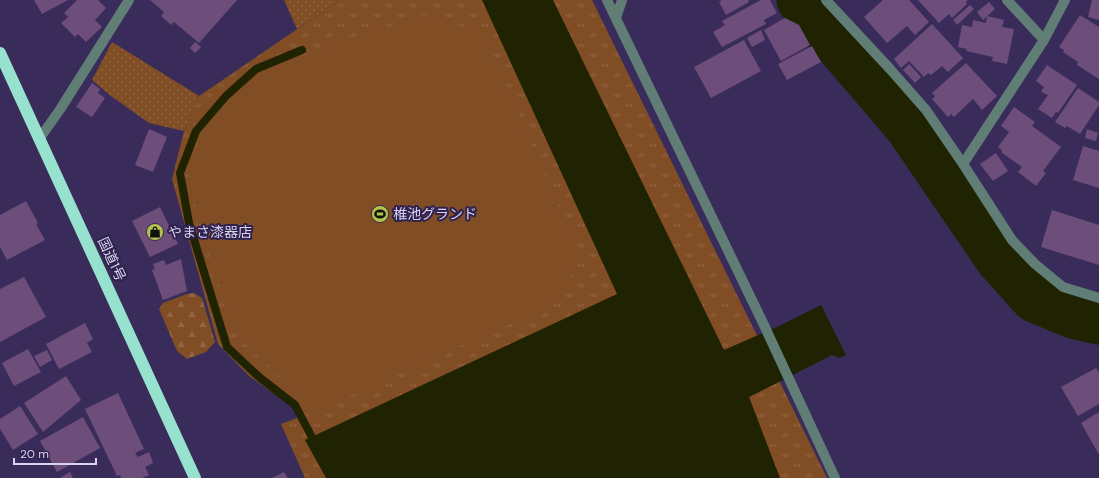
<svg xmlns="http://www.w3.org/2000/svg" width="1099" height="478" font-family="'DM Sans','Noto Sans JP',sans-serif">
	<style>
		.grass { fill: url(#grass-dots) }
		.forest { fill: url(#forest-firs) }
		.park { fill: url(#park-tufts) }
		.pitch { fill: #814d25 }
		.water { fill: #1f2301 }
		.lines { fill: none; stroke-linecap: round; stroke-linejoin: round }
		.stream { stroke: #1f2301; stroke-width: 8 }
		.river { stroke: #1f2301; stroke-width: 49 }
		.building { fill: #6d4d7a }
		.minor { stroke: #617e76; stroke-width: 10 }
		.highway { stroke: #97e2ce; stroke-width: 12 }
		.labels { text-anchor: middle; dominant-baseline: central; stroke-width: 4; stroke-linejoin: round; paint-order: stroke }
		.poi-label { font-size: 14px; fill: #d9d3ef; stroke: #30224f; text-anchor: start }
		.street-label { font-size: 14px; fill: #d9d3ef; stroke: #30224f }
	</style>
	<defs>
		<pattern id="grass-dots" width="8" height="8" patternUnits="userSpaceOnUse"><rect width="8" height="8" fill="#814d25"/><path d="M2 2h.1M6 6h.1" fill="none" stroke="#926645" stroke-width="1.8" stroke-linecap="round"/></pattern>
		<pattern id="forest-firs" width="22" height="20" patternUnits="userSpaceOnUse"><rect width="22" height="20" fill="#814d25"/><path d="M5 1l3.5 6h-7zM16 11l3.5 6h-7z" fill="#926645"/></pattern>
		<pattern id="park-tufts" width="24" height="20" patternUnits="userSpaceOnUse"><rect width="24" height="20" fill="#814d25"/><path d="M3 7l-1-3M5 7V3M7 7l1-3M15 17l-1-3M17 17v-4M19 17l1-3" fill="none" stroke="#926645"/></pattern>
	</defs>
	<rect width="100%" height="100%" fill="#3a2c5a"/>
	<path class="grass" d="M284 0H340L297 29Z
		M112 42 199 96 184 131 149 123 111 96 92 80Z"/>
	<path class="forest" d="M194 293 202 298 215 342 206 352 187 359 177 351 159 309 163 303 187 294Z"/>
	<path class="park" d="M340 0H592L827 478H305L281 424 297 418 294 408 249 376 218 344 172 179 184 131 199 96Z"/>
	<path class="pitch" d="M426 15 483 34 578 250 562 300 316 411 236 334 215 272 188 177 200 136 230 97 258 73 315 51Z"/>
	<path class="water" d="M482 0H553L724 350 779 326 821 305 846 355 839 358 832 355 749 397 780 478H326L305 440 617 294Z"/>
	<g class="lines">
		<path class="stream" d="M302 50 256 69 226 96 196 131 180 173 189 223 227 347 259 377 295 405 316 445"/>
		<path class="river" d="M801 0 908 125 999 258 1035 298 1076 315 1099 320"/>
	</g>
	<path class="building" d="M34 0H68L42 14Z
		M77 0H98L106 8 95 20 102 27 86 42 78 34 75 37 61 23 68 17 64 13Z
		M150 0H237L199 43 174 22 171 25 161 16 164 12Z
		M722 0H748L749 2 726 15 719 2Z
		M761 0H770L777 13 764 20 766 24 722 47 713 32 725 25 722 21Z
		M883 0H909L929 22 915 35 907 26 887 43 864 17Z
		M918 0H968L966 2 967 4 952 18 949 14 939 23Z
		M1092 0H1099V20L1088 17Z
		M989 2 995 9 983 20 977 12Z
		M970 5 974 9 957 25 953 20Z
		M1080 15 1099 27V79L1077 65 1078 62 1063 52 1064 50 1059 47Z
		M987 16 1004 20 1002 27 1014 29 1007 64 992 61 993 57 966 51 967 49 958 47 962 25 972 27 973 20 986 23Z
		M785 18 799 25 810 45 781 61 764 30Z
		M932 24 963 58 948 72 942 66 931 75 928 73 924 77 909 61 901 68 894 59Z
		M761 30 765 40 752 47 747 38Z
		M744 40 761 71 711 98 694 67Z
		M195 42 201 47 195 53 190 48Z
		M812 46 821 62 787 80 778 64Z
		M966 63 997 96 982 110 973 99 954 117 951 114 948 117 932 99 935 96 932 93Z
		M909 64 921 77 915 83 903 70Z
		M1047 65 1077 85 1058 113 1056 112 1052 118 1038 109 1048 95 1041 92 1044 87 1036 81Z
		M92 83 100 89 98 93 105 98 92 117 76 107Z
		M1078 88 1099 102V105L1080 134 1067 126 1065 128 1055 122Z
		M1014 107 1035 122 1032 126 1061 147 1043 171 1046 173 1036 186 1018 172 1022 167 1001 152 1002 150 998 147 1009 132 1001 126Z
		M149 129 167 137 153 172 135 165Z
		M1087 129 1098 133 1096 141 1085 138Z
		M1083 146 1099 151V188L1073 180Z
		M996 153 1008 171 993 181 980 164Z
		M26 201 38 223 36 224 45 240 7 260 0 247V215Z
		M160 207 178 244 150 257 132 221Z
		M1052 210 1099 225V265L1041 247Z
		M181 259 187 291 163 300 152 270 155 269 153 264 164 260 166 265Z
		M24 277 46 317 0 342V289Z
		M85 323 93 339 87 343 92 352 59 369 46 344Z
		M28 349 41 372 14 386 2 363Z
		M47 350 52 360 40 367 34 356Z
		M1096 368 1099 373V404L1078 416 1061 387Z
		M66 376 81 400 43 432 24 403Z
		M118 393 144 449 135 453 138 457 149 452 153 463 145 467 149 475 142 478H121L120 475 117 476 85 409Z
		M20 406 38 434 13 450 0 429V419Z
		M1099 412V453H1098L1081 423Z
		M83 417 100 448 57 472 40 441Z
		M70 472 73 478H60Z
		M284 472 288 478H272Z"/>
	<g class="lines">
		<path class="minor" d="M607 0 763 323 835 478
			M826 0 890 69 926 110 963 164 1012 240 1035 264 1063 287 1099 298
			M1007 0 1044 40
			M616 18 622 0
			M40 138 61 108 129 0
			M963 164 1044 40 1065 0"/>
		<path class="highway" d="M0 53 195 478"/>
	</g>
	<defs>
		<g id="stadium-disc" transform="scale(0.9)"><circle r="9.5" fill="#b3c24b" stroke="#30224f"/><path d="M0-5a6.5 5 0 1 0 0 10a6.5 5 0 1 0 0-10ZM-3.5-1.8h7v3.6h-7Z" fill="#111"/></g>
		<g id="shop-disc" transform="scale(0.9)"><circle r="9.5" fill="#b3c24b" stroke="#30224f"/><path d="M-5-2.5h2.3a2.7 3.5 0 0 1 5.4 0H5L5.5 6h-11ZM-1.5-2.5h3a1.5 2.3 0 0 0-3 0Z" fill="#111"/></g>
	</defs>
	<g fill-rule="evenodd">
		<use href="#stadium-disc" x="380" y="214"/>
		<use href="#shop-disc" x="155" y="232"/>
	</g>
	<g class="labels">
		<g class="poi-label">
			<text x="393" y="214">椎池グランド</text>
			<text x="168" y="232">やまさ漆器店</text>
		</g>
		<g class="street-label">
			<text transform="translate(112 259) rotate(65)">国道1号</text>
		</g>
	</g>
	<path d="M14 458v6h82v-6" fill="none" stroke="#d9d3ef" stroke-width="2"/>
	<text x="20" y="458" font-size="12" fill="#d9d3ef" stroke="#30224f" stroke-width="3" paint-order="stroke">20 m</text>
</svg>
